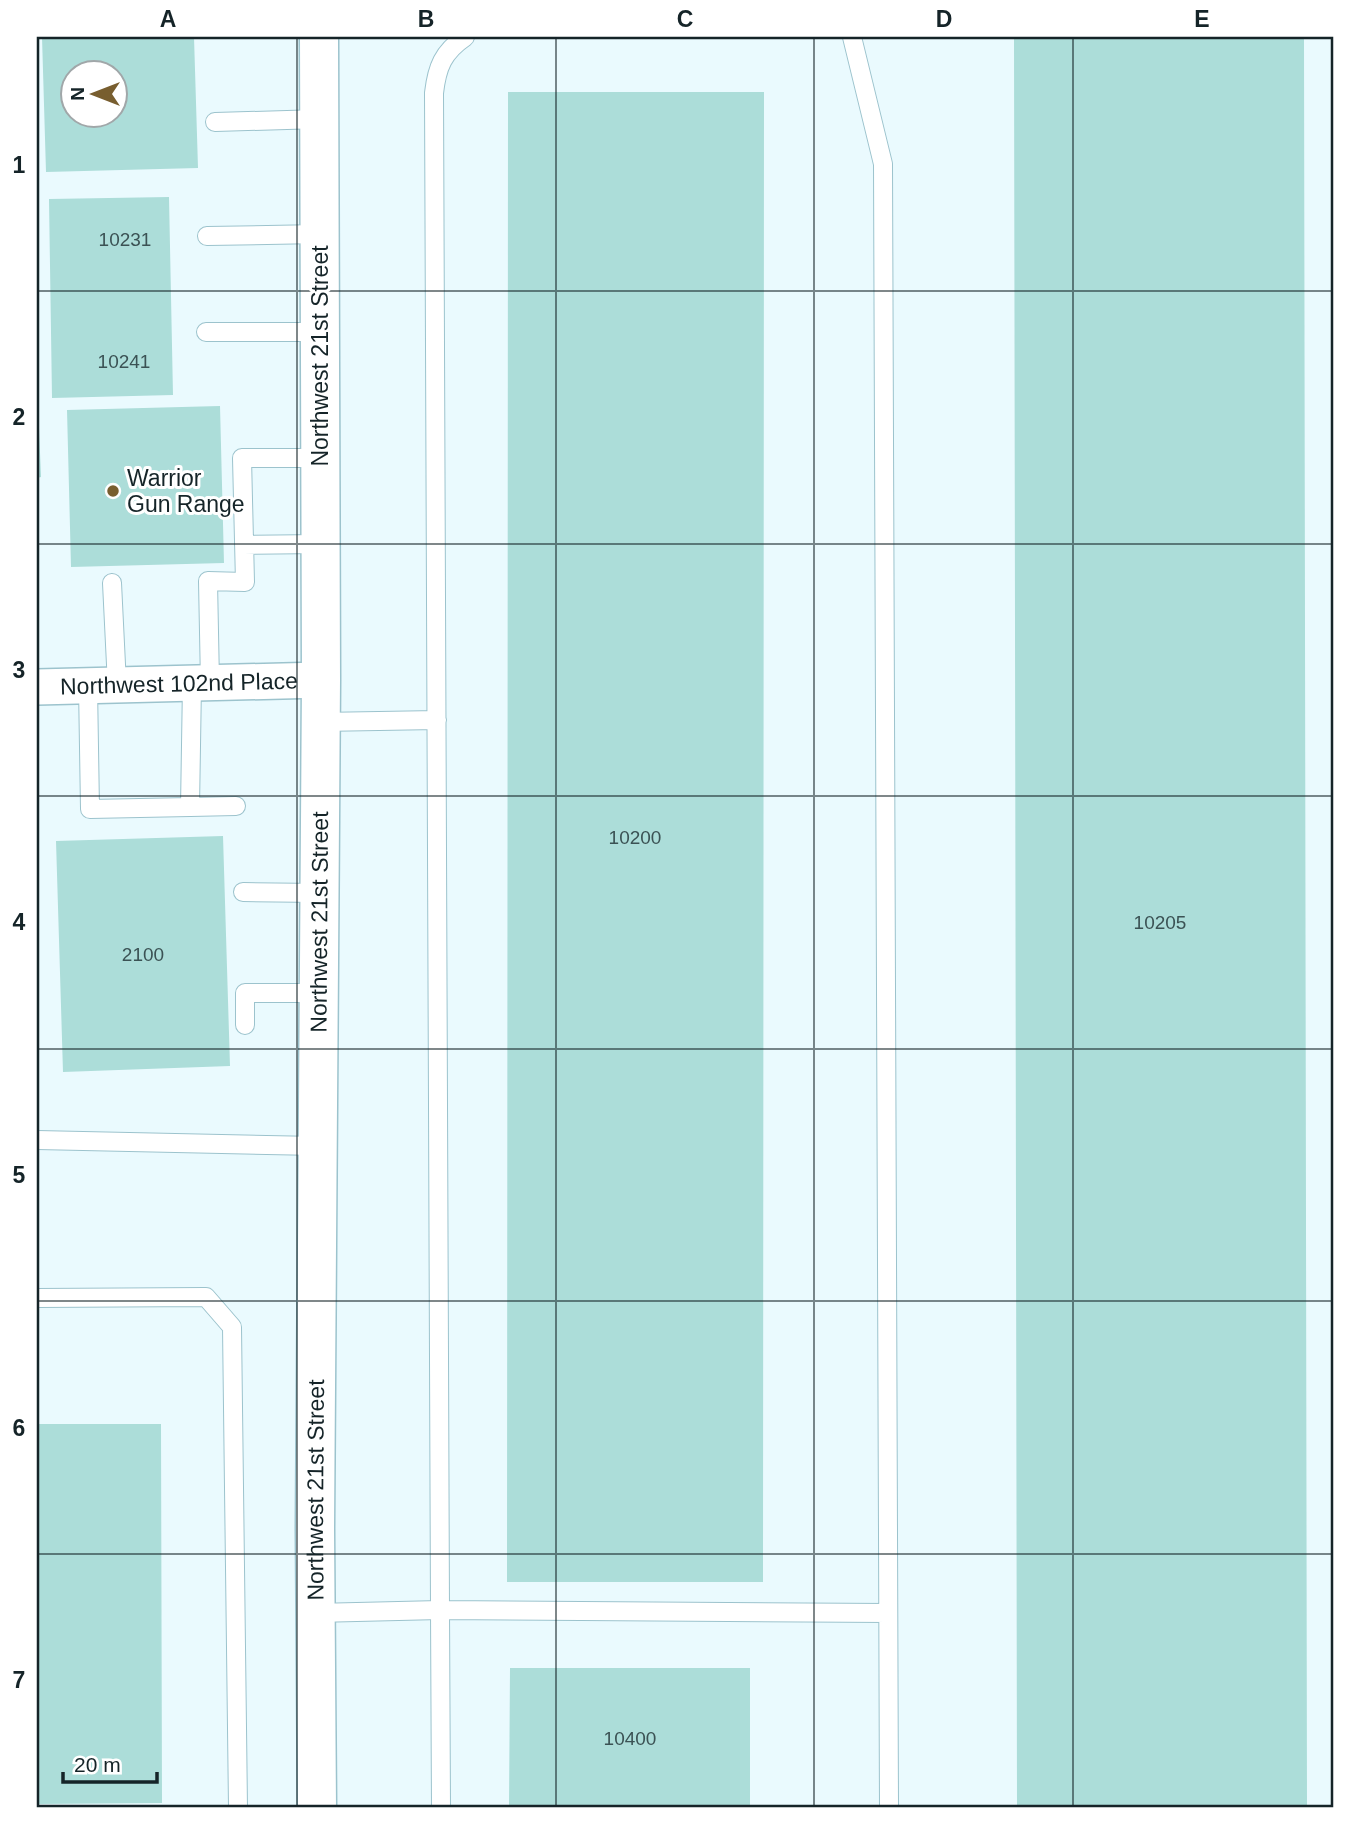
<svg xmlns="http://www.w3.org/2000/svg" width="1370" height="1845" font-family="Helvetica,sans-serif">
	<style>
		.building { fill: #acddd9; fill-rule: evenodd }
		.lines { fill: none; stroke-linecap: round; stroke-linejoin: round }
		.service-casing { stroke: #9cc3cd; stroke-width: 20 }
		.minor-casing { stroke: #9cc3cd; stroke-width: 38 }
		.tertiary-casing { stroke: #9cc3cd; stroke-width: 41 }
		.service { stroke: #fff; stroke-width: 18 }
		.minor { stroke: #fff; stroke-width: 35 }
		.tertiary { stroke: #fff; stroke-width: 38 }
		.grid { fill: none; stroke: #152428; stroke-width: 2; stroke-opacity: 0.55 }
		.poi-dot { fill: #785e2f; stroke: #fff; stroke-width: 2.5 }
		.labels { text-anchor: middle; dominant-baseline: central; stroke-width: 6; stroke-linejoin: round; paint-order: stroke }
		.number-label { font-size: 19px; fill: #3b5254 }
		.street-label { font-size: 23px; fill: #152428; stroke: #fff }
		.poi-label { font-size: 23px; fill: #152428; stroke: #fff; text-anchor: start }
		.neatline { fill: none; stroke: #152428; stroke-width: 2.5 }
		.grid-label { font-size: 23px; text-anchor: middle; font-weight: bold; fill: #152428 }
	</style>
	<rect width="100%" height="100%" fill="#eafafe"/>
	<path class="building" d="M42 37H194L198 168 46 172ZM74 74H116V116H74Z
		M1014 37H1304L1307 1808H1017Z
		M508 92H764L763 1582H507Z
		M169 197 173 395 52 398 49 199Z
		M220 406 224 563 71 567 67 410Z
		M37 428H39L41 477 37 478Z
		M223 836 230 1066 63 1072 56 841Z
		M37 1424H161L162 1803 37 1804Z
		M510 1668H750V1808H509Z"/>
	<g class="lines">
		<g class="service-casing">
			<path id="service" d="M852 37 883 164 889 1808
				M215 122 320 119
				M207 236 320 234
				M206 332H320
				M244 545 320 544
				M112 583 117 685
				M210 683 208 581 245 582 242 458H320
				M192 684 190 807 236 806
				M88 686 90 809 190 807
				M320 722 437 720
				M243 892 319 893
				M245 1025V993H319
				M37 1140 317 1146
				M37 1298 206 1297 232 1327 238 1808
				M315 1613 440 1610 434 93C437 67 443 52 465 37
				M441 1808 440 1610 888 1613"/>
		</g>
		<g class="minor-casing">
			<g id="minor">
				<path id="s1" d="M37 687 321 680"/>
			</g>
		</g>
		<g class="tertiary-casing">
			<g id="tertiary">
				<path id="s2" d="M317 1808 315 1529 321 680 319 37"/>
			</g>
		</g>
		<use href="#service" class="service"/>
		<use href="#minor" class="minor"/>
		<use href="#tertiary" class="tertiary"/>
	</g>
	<path class="grid" d="M297 37V1808M556 37V1808M814 37V1808M1073 37V1808M37 291H1333M37 544H1333M37 796H1333M37 1049H1333M37 1301H1333M37 1554H1333"/>
	<circle class="poi-dot" cx="113" cy="491" r="7"/>
	<g class="labels">
		<g class="number-label">
			<text x="125" y="239">10231</text>
			<text x="124" y="361">10241</text>
			<text x="635" y="837">10200</text>
			<text x="1160" y="922">10205</text>
			<text x="143" y="954">2100</text>
			<text x="630" y="1738">10400</text>
		</g>
		<g class="street-label">
			<text transform="translate(320 356) rotate(-90)">Northwest 21st Street</text>
			<text stroke="none"><textPath href="#s1" startOffset="142">Northwest 102nd Place</textPath></text>
			<text stroke="none"><textPath href="#s2" startOffset="886">Northwest 21st Street</textPath></text>
			<text stroke="none"><textPath href="#s2" startOffset="318">Northwest 21st Street</textPath></text>
		</g>
		<g class="poi-label">
			<text x="127" y="478">Warrior<tspan x="127" dy="26">Gun Range</tspan></text>
		</g>
	</g>
	<rect width="1370" height="1845" fill="none" stroke="#ffffff" stroke-width="77"/>
	<g transform="translate(94 94) rotate(270)"><circle r="33" fill="#ffffff" stroke="#a1a7a9" stroke-width="2"/>
	<path d="M0-5L12 26L0 18L-12 26Z" fill="#785e2f"/>
	<text y="-10" font-size="19" font-weight="bold" text-anchor="middle" fill="#152428">N</text>
	</g>
	<path d="M63 1772v10h94v-10" fill="none" stroke="#152428" stroke-width="3.5"/>
	<text x="74" y="1772" font-size="21" fill="#152428" stroke="#ffffff" stroke-width="5" paint-order="stroke">20 m</text>
	<rect x="38" y="38" width="1294" height="1768" class="neatline"/>
	<g class="grid-label">
		<text x="168" y="27">A</text>
		<text x="426" y="27">B</text>
		<text x="685" y="27">C</text>
		<text x="944" y="27">D</text>
		<text x="1202" y="27">E</text>
		<text x="19" y="173">1</text>
		<text x="19" y="425">2</text>
		<text x="19" y="678">3</text>
		<text x="19" y="930">4</text>
		<text x="19" y="1183">5</text>
		<text x="19" y="1436">6</text>
		<text x="19" y="1688">7</text>
	</g>
</svg>
